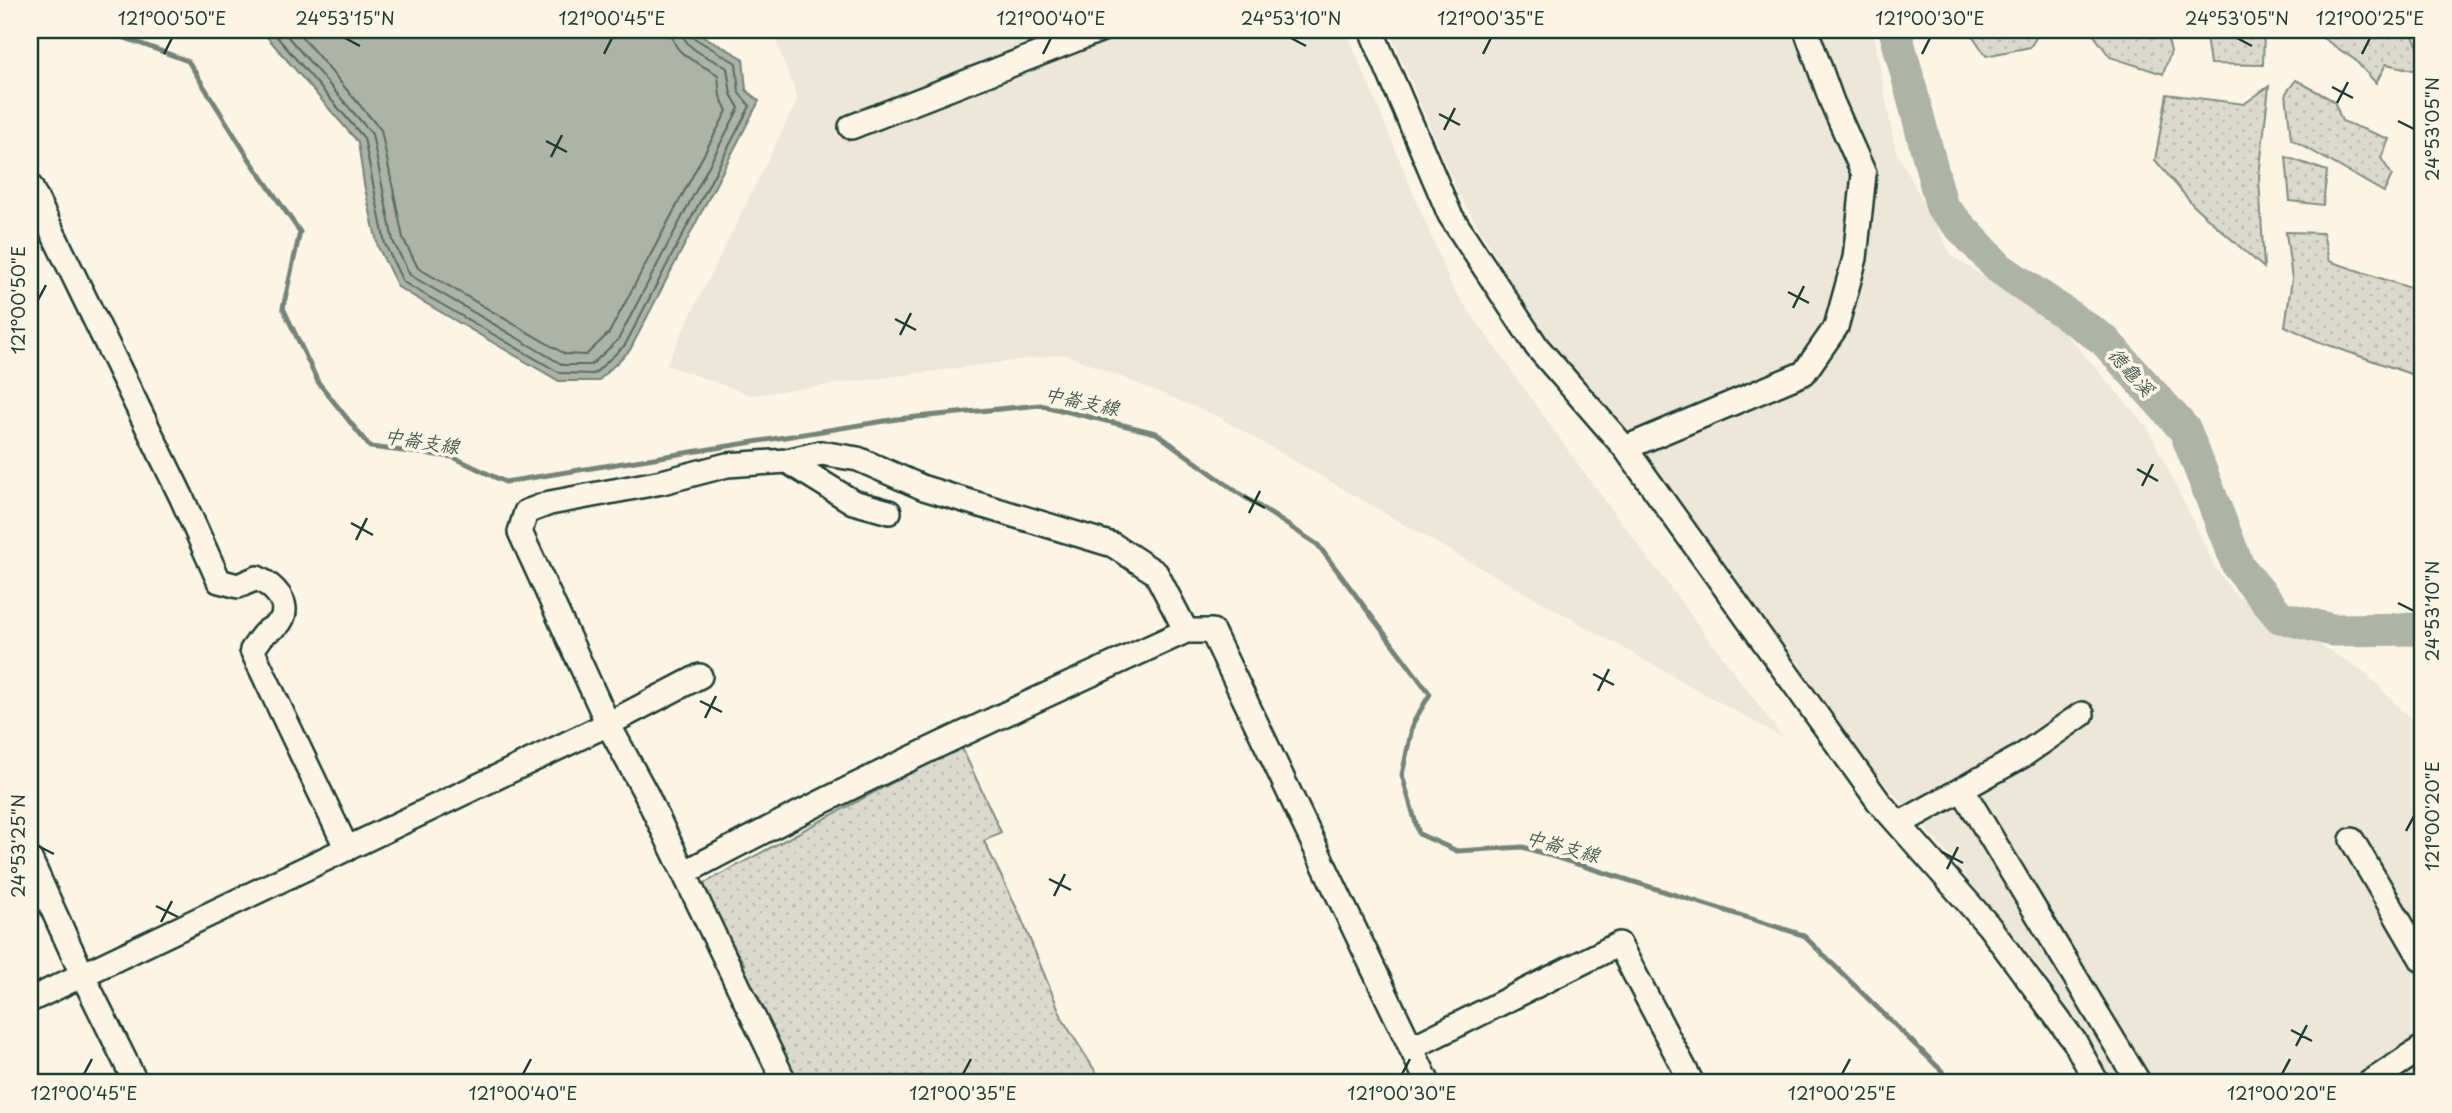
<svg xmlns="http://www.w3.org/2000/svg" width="2452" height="1113" font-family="'Playpen Sans','LXGW WenKai TC',sans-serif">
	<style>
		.built { fill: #ece7d8 }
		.garden { fill: url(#garden-dots); stroke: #7e8c80; stroke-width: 2 }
		.water { fill: #aeb3a7; stroke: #758479; stroke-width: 2 }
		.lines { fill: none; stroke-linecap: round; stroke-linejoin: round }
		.shore { stroke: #586c62; stroke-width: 2 }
		.stream { stroke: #758479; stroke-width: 5 }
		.river { stroke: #aeb3a7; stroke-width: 33 }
		.minor-casing { stroke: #1f3d34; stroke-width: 28 }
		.minor { stroke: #fcf5e5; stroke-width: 23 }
		.ticks { fill: none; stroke: #1f3d34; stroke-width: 2.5 }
		.labels { text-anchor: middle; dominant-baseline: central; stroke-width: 7; stroke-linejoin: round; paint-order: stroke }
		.water-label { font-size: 19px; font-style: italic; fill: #435a51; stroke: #fcf5e5 }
		.neatline { fill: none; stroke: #1f3d34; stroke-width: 2.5 }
		.ticks-label { font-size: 18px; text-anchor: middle; fill: #1f3d34 }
	</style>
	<defs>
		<pattern id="garden-dots" width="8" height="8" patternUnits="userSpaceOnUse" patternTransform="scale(1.75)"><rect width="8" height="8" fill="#dcdacc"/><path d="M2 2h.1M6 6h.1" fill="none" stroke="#bcbcb0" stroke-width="1.8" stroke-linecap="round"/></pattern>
	</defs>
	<rect width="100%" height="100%" fill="#fcf5e5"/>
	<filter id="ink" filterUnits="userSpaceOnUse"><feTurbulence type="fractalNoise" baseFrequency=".0143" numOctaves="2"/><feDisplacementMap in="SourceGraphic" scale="14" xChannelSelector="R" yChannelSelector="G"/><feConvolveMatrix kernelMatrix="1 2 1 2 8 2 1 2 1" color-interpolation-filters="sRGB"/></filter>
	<g filter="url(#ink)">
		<path class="built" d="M772 30H1346L1452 287 1580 467 1783 738 1398 521 1217 416 1065 354 752 395 666 365 798 99Z
			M1389 30H1873L1895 149 1952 256 2059 326 2148 428 2215 567 2235 595 2364 671 2422 731V1083H2109L2047 977 1922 823 1869 767 1663 483 1547 341 1459 195Z"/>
		<path class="garden" d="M1969 30H2041L2030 47 1986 56Z
			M2090 30H2165L2171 51 2163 74 2110 57Z
			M2205 30H2264L2263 65 2210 64Z
			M2311 30H2410L2422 55V72L2386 64 2376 83 2355 60Z
			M2296 80 2334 101 2342 121 2389 139 2381 158 2392 175 2384 192 2291 139 2286 93Z
			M2269 86 2259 177 2264 268 2194 206 2155 160 2167 94 2244 104Z
			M2286 157 2327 171 2323 205 2290 201Z
			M2286 232 2323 233 2329 261 2422 292V381L2416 376 2317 341 2285 326 2292 279Z
			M961 746 1001 832 984 841 1019 913 1063 1020 1097 1074 1101 1083H781L728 974 745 965 695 888Z"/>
		<path class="water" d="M261 30H692L743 58 746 90 759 101 630 350 598 381H559L398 287 378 247 364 184 358 142Z"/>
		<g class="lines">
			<path class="shore" d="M271 30 364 138 385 244 403 282 560 373 594 374 625 345 750 106 739 93 736 63 694 38 690 30
				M282 30 372 134 393 241 410 275 563 365H591L618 340 739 108 731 94 727 68C712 58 683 50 682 30
				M296 30 381 130 403 238 418 268 565 354 586 355 609 333 727 111 720 96 718 75C699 62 672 56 671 30"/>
			<path class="stream" d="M103 30 188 61 250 160 300 232 283 308 318 382 370 447 453 457 505 482 897 419 1040 405 1156 433 1237 492 1318 545 1430 694 1413 723 1402 775 1419 834 1457 851 1523 847 1803 935 1942 1071 1945 1083"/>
			<path class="river" d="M1895 30 1942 207 1999 268 2104 340 2185 430 2238 566 2280 617 2332 630 2422 629"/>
			<g class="minor-casing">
				<path id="minor" d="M1371 30 1450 215 1537 347 1625 448 1879 802 1988 925 2075 1042 2097 1083
					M851 127 1100 30
					M30 186 181 496 219 581 238 586 257 578C272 585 293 603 280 622 277 626 270 629 266 632 260 637 257 644 252 650L347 849
					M1625 448 1804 373 1836 327 1855 258 1864 174 1832 102 1806 30
					M787 461 821 453 858 459 924 488 1113 545 1156 573 1186 631
					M1962 789 2139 1083
					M1899 824 2022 756 2082 714
					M2352 840 2422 960
					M30 859 82 974 136 1083
					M684 873C848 785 1017 708 1186 631H1212L1428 1083
					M30 1000 608 724 700 676
					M1411 1048 1619 944 1692 1083
					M785 1083 646 794 608 724 520 532 526 512 550 503 662 482 727 465 787 461 853 502 889 512
					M2369 1083 2422 1048"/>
			</g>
			<use href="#minor" class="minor"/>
		</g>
	</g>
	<path class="ticks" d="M345 38 360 46M1291 38 1306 46M2237 38 2252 46M164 54 172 38M604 54 612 38M1043 54 1051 38M1483 54 1491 38M1922 54 1930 38M2362 54 2370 38M2332 87 2353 98M2337 103 2348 82M1439 114 1460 125M2398 121 2414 129M1444 130 1455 108M546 141 567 152M551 157 562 135M1788 292 1809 303M38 300 46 285M1793 308 1804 286M895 319 916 330M900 335 911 313M2137 469 2158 481M2142 486 2153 464M1244 496 1265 508M1249 513 1260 491M351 523 373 535M356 540 367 518M2398 603 2414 611M1593 674 1614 685M1598 691 1609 669M700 701 722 712M705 718 716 696M2406 831 2414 816M38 846 54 854M1942 852 1963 863M1947 869 1958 847M1049 879 1071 890M1054 896 1065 874M156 906 178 917M161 922 172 901M2291 1030 2312 1041M2296 1046 2307 1025M84 1074 92 1059M523 1074 531 1059M963 1074 971 1059M1402 1074 1410 1059M1842 1074 1850 1059M2282 1074 2290 1059"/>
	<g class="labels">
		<g class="water-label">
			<text transform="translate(2132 371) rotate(48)">德龜溪</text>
			<text transform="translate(1082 400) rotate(12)">中崙支線</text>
			<text transform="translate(422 440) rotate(9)">中崙支線</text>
			<text transform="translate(1563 845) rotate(15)">中崙支線</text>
		</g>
	</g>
	<rect width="2452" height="1113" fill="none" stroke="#fcf5e5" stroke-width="77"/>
	<rect x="38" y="38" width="2376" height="1036" class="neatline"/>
	<g class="ticks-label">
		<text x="172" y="25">121°00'50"E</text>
		<text x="345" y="25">24°53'15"N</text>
		<text x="612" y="25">121°00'45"E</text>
		<text x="1051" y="25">121°00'40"E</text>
		<text x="1291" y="25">24°53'10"N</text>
		<text x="1491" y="25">121°00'35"E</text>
		<text x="1930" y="25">121°00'30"E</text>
		<text x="2237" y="25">24°53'05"N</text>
		<text x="2370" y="25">121°00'25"E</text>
		<text transform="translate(2433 129) rotate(-90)" y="6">24°53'05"N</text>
		<text transform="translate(19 300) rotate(-90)" y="6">121°00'50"E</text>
		<text transform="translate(2433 611) rotate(-90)" y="6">24°53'10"N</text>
		<text transform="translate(2433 816) rotate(-90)" y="6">121°00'20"E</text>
		<text transform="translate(19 846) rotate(-90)" y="6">24°53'25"N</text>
		<text x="84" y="1100">121°00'45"E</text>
		<text x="523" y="1100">121°00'40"E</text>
		<text x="963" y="1100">121°00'35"E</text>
		<text x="1402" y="1100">121°00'30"E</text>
		<text x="1842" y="1100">121°00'25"E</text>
		<text x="2282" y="1100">121°00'20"E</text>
	</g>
</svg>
